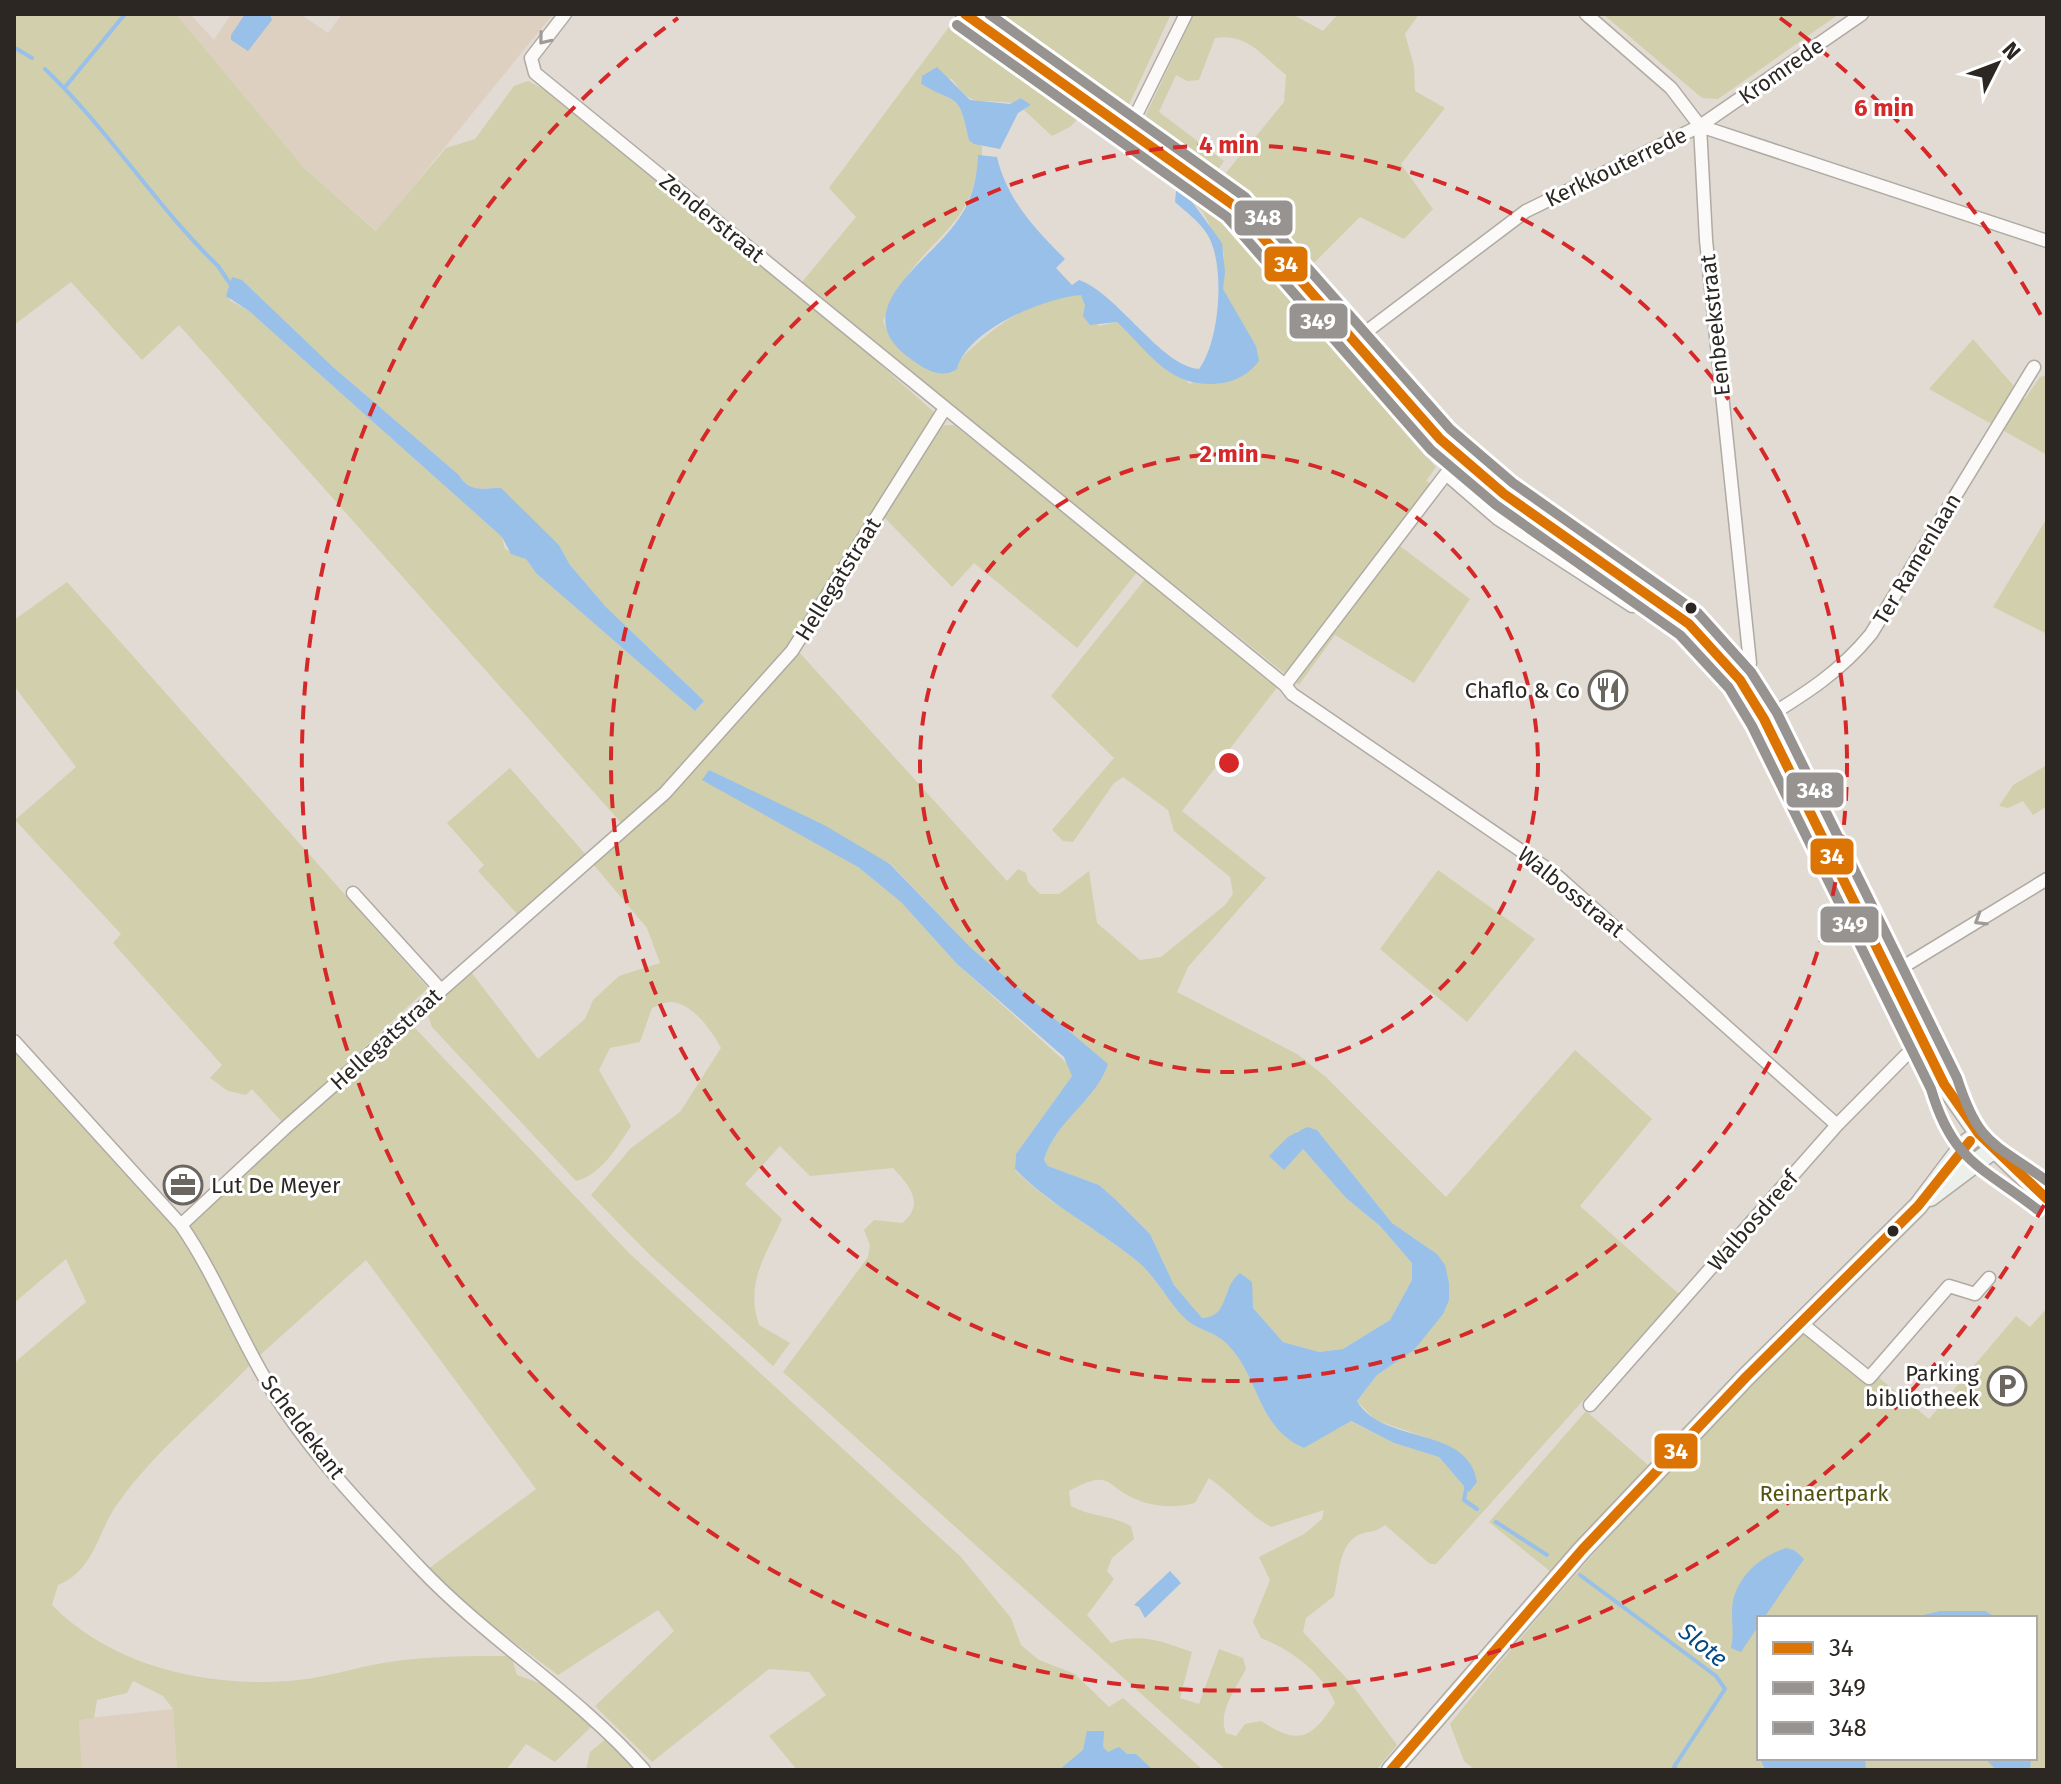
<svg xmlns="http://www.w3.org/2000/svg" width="2061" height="1784" font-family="'Fira Sans',sans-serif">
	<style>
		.built { fill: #ddd0c1 }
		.green { fill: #d1cfac; fill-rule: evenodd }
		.water { fill: #98c0e9 }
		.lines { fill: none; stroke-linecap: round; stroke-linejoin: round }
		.stream { stroke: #98c0e9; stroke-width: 4 }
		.minor-casing { stroke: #afaaa3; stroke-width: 15 }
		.secondary-casing { stroke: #afaaa3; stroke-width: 21 }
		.minor { stroke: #fbfaf8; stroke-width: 12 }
		.secondary { stroke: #edefeb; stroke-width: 18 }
		.bus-1-casing { stroke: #fff; stroke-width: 16 }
		.bus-2-casing { stroke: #fff; stroke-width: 16 }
		.bus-3-casing { stroke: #fff; stroke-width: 16 }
		.bus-1 { stroke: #dc7403; stroke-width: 10 }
		.bus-2 { stroke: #969390; stroke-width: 10 }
		.bus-3 { stroke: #969390; stroke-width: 10 }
		.oneway { stroke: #9e9b98 }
		.ring { fill: none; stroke: #d62828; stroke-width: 4; stroke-dasharray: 14 10 }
		.bus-dot { fill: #2c2722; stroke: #fff; stroke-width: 3 }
		.labels { text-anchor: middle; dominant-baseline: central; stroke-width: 6; stroke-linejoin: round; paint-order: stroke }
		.street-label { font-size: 22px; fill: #2c2722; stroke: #fff }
		.poi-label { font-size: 22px; fill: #2c2722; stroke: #fff; text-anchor: end }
		.park-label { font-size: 22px; fill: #525311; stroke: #fff }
		.water-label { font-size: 24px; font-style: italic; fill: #034a82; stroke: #fff }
		.centre { fill: #d62828; stroke: #fff; stroke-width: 4 }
		.ring-label { font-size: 24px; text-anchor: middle; font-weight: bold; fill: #d62828; stroke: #fff; stroke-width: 6; stroke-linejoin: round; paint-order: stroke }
		.line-badge { stroke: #fff; stroke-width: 3 }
		.badge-label { font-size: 22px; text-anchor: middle; font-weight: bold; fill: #fff }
	</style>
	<rect width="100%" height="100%" fill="#e2dbd3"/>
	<path class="built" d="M176 14H190L214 40 231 14H300L328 33 342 14H553L377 231 304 168Z
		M173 1709 177 1770H82L79 1719Z"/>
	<path class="green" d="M14 14H176L304 168 376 231 446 148 475 139 514 86 528 81 545 90 857 344 935 413 787 646 662 788 623 825 179 325 142 360 71 282 14 325ZM242 280 333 367 459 475C468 490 477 489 494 488L559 545 570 565 606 607 704 701 695 711 536 573 526 559 505 549 502 537 249 311 229 300Z
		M986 14H1171L1126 111Z
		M1194 14H1292L1323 31 1338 14H1419L1405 34 1414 66 1415 91 1445 108 1401 164 1433 209 1404 239 1360 217 1309 268 1257 212 1220 180 1284 102 1286 75C1262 56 1248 33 1215 38L1199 80 1187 81 1176 75 1159 112 1224 161 1214 176 1142 123Z
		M1603 14H1839L1718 99 1702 98Z
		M952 23 1085 111 1070 127 1052 136 1024 110 1031 105 1021 98C1013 104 1012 103 1003 102 975 100 971 106 952 79L922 76 921 84C956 103 960 94 969 139L982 146V156H978C976 221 934 234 903 282 895 293 889 308 883 321 898 358 922 359 957 369 960 356 970 350 980 341 1010 314 1041 299 1081 294L1099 326 1117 322 1190 384 1256 346 1222 289 1224 254 1203 212 1184 194 1183 185C1236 185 1396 420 1436 467L1426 481 1440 489 1400 546 1470 599 1414 683 1335 635 1299 685 911 374 802 282 856 217 829 188Z
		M1973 339 2025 399 2040 377 2047 375V455L1929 389Z
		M945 425H954L1137 572 1077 648 974 563 952 587 883 516 939 428Z
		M2047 518V634L1993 607Z
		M1146 578 1279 685 1182 811 1266 878 1188 967 1177 992 1297 1054 1326 1077 1446 1197 1575 1050 1652 1119 1580 1206 1679 1294 1436 1564H1430L1385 1525C1375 1534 1365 1530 1355 1537 1338 1549 1339 1578 1334 1596L1306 1618 1303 1632 1350 1682 1397 1745 1376 1770H1226L783 1372 868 1257 870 1245 864 1230 874 1220 902 1223C926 1204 909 1185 893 1168L810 1176 780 1146 745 1184 782 1219C765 1257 745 1283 759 1325L790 1343 773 1366 649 1254 591 1195 631 1148 680 1112 721 1048C712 1031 692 1002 670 1002 665 1002 657 1006 652 1008L640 1042 610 1048 599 1070 631 1126C617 1147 601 1175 576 1181L432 1027 427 1012 471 972 538 1059 585 1019 593 1000 619 976 660 963 647 928 593 864 673 794 799 652 1007 881 1018 869 1026 873 1028 882 1040 894H1059L1089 871 1097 923 1140 960 1161 957 1225 905 1233 894 1230 877 1174 831 1168 810 1123 777 1114 783 1073 842 1063 841 1052 830 1114 758 1051 696ZM827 848 890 863 971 948 1107 1064C1095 1102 1055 1121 1044 1160L1048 1166 1099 1185 1115 1199 1150 1234 1174 1285 1202 1318C1220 1317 1224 1306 1228 1289L1253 1308 1283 1342 1319 1352 1343 1349 1390 1320 1412 1280V1263L1380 1226 1346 1198 1303 1149 1294 1155 1292 1165 1297 1131 1317 1130 1392 1223 1437 1254 1449 1300 1414 1350 1377 1375 1357 1401 1375 1420 1437 1441 1469 1492 1439 1457 1394 1443 1350 1421 1304 1448C1255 1426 1261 1377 1226 1343 1216 1333 1200 1330 1189 1322 1169 1306 1159 1279 1137 1261 1098 1229 1051 1206 1015 1170L1016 1154 1072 1076 1071 1067 957 964 901 902 858 867ZM1209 1478C1231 1493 1249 1515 1271 1527L1324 1510 1322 1519 1304 1534 1259 1557 1270 1580 1253 1622 1261 1638C1290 1649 1323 1673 1335 1703 1311 1739 1299 1746 1261 1721L1245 1724 1236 1736 1226 1733C1217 1712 1237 1687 1246 1669L1243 1658 1219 1649 1199 1704 1180 1698 1192 1652C1163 1642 1141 1632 1111 1643L1087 1615 1114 1579 1107 1571 1112 1558 1134 1539 1131 1526C1111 1515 1091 1517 1071 1506L1069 1491C1113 1467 1104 1487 1138 1500 1154 1507 1178 1508 1195 1503Z
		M67 582 428 988 283 1123 252 1089 246 1095 228 1091 210 1078 222 1065 113 943 121 934 15 820 76 767 14 686V620Z
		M2047 765V806L2033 815 2023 801 2008 808 1999 806 2013 785Z
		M510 768 587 856 519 916 478 871 484 865 447 823Z
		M1438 870 1535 939 1467 1022 1380 949Z
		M413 1026 629 1253 961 1557 1011 1618 1021 1645 1039 1660 1075 1674 1109 1707 1123 1698 1203 1770H797L769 1736 826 1695 809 1672 769 1669 652 1762 595 1706 674 1631 658 1610 558 1675 488 1623 428 1569 536 1489 366 1260 260 1355 190 1228 191 1222 211 1201Z
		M14 1052 182 1237 209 1280 250 1365C206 1411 155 1451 118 1503 97 1532 95 1570 58 1585L52 1605C112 1666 204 1687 288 1681 322 1679 355 1667 389 1662 429 1656 470 1656 511 1656L517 1675 545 1685 592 1726 555 1762 526 1744 506 1770H177L173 1709 163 1696 133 1681 127 1693 97 1700 94 1718 79 1720 82 1770H14V1363L86 1302 66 1259 14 1303Z
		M2047 1308V1770H1475L1464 1761 1450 1724C1563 1583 1684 1450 1814 1324L1929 1419 2016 1316 2030 1327ZM1759 1618H2035V1758H1759Z
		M1586 1411 1648 1465 1552 1573 1489 1522Z
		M607 1738 634 1770H586L590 1752Z"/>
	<path class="water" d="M245 14H270L272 20 248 51 231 40V35Z
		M937 67 970 100 1010 104 1021 98 1031 105 1018 113 1000 149 974 144 969 140C959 91 957 105 921 84L922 76Z
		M978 155 997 157C1007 200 1035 229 1065 259L1056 268 1072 285 1079 280C1116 292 1162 367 1199 369 1220 342 1226 263 1207 234 1199 221 1186 212 1175 202L1177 181 1222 243 1225 272 1223 289 1256 346 1259 361C1250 373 1237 381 1222 383 1170 390 1151 354 1117 322L1090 325 1083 316 1085 305 1081 295C1043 298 967 330 957 369 944 378 930 372 918 364 840 315 922 268 955 224 971 204 977 181 978 155Z
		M232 277 242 280 333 367 459 475C469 493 483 488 501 488L559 545 570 565 606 607 704 701 695 711 536 573 526 559 511 554 502 537 249 311 226 296Z
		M709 770 824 825 890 864 971 948 1108 1064C1095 1102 1055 1121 1044 1160L1048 1166 1099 1185 1115 1199 1150 1234 1174 1285 1202 1318C1230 1317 1221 1287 1240 1273L1252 1282 1253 1308 1283 1342 1319 1352 1343 1349 1390 1320 1412 1280V1263L1380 1226 1346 1198 1303 1149 1284 1170 1269 1156 1288 1137 1307 1127 1317 1130 1392 1223 1437 1254 1445 1265 1449 1283V1300L1443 1314 1414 1350 1377 1375 1357 1401C1382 1445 1469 1425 1477 1482L1469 1492 1439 1457 1394 1443 1351 1421 1304 1448C1255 1426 1261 1377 1226 1343 1216 1333 1200 1330 1189 1322 1170 1307 1159 1279 1137 1261 1098 1229 1051 1206 1015 1169L1016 1154 1072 1076 1064 1057 957 964 901 902 858 867 702 780Z
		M1786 1548 1794 1550 1804 1559 1764 1618H1759V1625L1741 1652 1731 1648C1734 1635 1732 1624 1732 1611 1733 1579 1759 1557 1786 1548Z
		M1170 1571 1181 1583 1145 1618 1139 1607 1134 1605Z
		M1940 1611H1985L1997 1618H1911Z
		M1087 1731H1104L1103 1747 1108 1752 1119 1747 1127 1754H1136L1153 1770H1059L1083 1750Z
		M1760 1758H1865L1866 1770H1765Z
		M1985 1758H2031L2030 1770H1996Z"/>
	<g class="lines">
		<path class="stream" d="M17 49 32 58
			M45 69C108 129 155 205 218 266L231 285
			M65 87 125 14
			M1467 1484 1464 1500 1477 1509
			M1496 1522 1547 1555
			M1580 1575 1716 1676 1725 1689 1674 1767 1677 1770"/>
		<g class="minor-casing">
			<path id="minor" d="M565 14 531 58 535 73 1285 685 1446 474 1462 460
				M1586 14 1671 88 1700 126 1706 240 1750 663 1740 680
				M1700 126 2047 241
				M1129 129 1186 14
				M1354 341 1526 211 1700 126 1862 14
				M1446 474 1498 519 1632 606 1642 605 1652 597
				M1285 685 1292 694 1555 874 1837 1125
				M1764 719C1805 694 1840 672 1871 634L2034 367
				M353 893 441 990
				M1888 976 2047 879
				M14 1041 181 1225C219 1280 241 1344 278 1400 317 1460 370 1515 419 1567 488 1640 577 1694 644 1770
				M181 1225 285 1128 665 793 792 651 944 410
				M1801 1323 1869 1378 1949 1286 1975 1294 1989 1278
				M1590 1405 1837 1125 1920 1041"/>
		</g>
		<g class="secondary-casing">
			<path id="secondary" d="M965 14 1236 207 1440 439 1504 494 1689 624 1740 680 1764 719 1944 1084 1979 1134 2047 1199
				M1930 1197 1994 1149
				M1391 1770 1582 1550 1746 1377 1918 1206 1964 1145 1979 1134"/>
		</g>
		<use href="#minor" class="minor"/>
		<use href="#secondary" class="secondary"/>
		<g class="bus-1-casing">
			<path id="bus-1" d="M965 14 1236 207 1440 439 1504 494 1689 624 1740 680 1764 719 1944 1084 1979 1134 2047 1199
				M1391 1770 1582 1550 1746 1377 1918 1206 1970 1141"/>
		</g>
		<g class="bus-2-casing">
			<path id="bus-2" d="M957 25 1227 217 1431 450 1496 505 1680 635 1729 688 1752 726 1931 1089C1953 1163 1983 1167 2038 1210"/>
		</g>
		<g class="bus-3-casing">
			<path id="bus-3" d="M989 14 1245 197 1450 429 1513 483 1698 613 1751 672 1777 713 1957 1078C1979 1146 1993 1142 2047 1181"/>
		</g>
		<use href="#bus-1" class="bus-1"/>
		<use href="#bus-2" class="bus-2"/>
		<use href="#bus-3" class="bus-3"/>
	</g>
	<defs><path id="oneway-chevron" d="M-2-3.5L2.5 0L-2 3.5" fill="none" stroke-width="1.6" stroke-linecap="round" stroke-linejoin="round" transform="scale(2)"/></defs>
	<g class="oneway">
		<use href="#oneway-chevron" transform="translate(544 39) rotate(129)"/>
		<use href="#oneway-chevron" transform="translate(1980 920) rotate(149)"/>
	</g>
	<g class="ring">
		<circle cx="1229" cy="763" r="309"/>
		<circle cx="1229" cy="763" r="618"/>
		<path d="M2044 1205A927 927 0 1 1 678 18M1780 18A927 927 0 0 1 2044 321"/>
	</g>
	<defs>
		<g id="restaurant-ring" transform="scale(2)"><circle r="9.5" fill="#fff" stroke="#6c6660" stroke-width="1.5"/><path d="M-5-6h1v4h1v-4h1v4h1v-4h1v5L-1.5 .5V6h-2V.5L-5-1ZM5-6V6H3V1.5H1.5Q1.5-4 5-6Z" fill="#6c6660"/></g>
		<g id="office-ring" transform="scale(2)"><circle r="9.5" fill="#fff" stroke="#6c6660" stroke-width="1.5"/><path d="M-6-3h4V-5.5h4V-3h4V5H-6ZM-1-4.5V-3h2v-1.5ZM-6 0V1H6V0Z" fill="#6c6660"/></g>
		<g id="parking-ring" transform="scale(2)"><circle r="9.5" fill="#fff" stroke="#6c6660" stroke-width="1.5"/><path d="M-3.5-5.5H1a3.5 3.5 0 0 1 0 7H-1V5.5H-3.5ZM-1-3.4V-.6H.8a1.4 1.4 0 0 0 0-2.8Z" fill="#6c6660"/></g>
	</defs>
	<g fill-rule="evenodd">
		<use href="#restaurant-ring" x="1608" y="690"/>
		<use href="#office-ring" x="183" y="1185"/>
		<use href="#parking-ring" x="2007" y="1386"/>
	</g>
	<g class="bus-dot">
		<circle cx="1691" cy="608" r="7"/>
		<circle cx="1893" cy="1231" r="7"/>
	</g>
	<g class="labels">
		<g class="street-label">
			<text transform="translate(1781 71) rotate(-35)">Kromrede</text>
			<text transform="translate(1616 167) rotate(-26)">Kerkkouterrede</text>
			<text transform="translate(712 218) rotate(39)">Zenderstraat</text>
			<text transform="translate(1715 325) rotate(-96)">Eenbeekstraat</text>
			<text transform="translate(1917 559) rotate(-59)">Ter Ramenlaan</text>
			<text transform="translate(838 579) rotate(-58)">Hellegatstraat</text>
			<text transform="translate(1571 892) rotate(39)">Walbosstraat</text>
			<text transform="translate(386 1039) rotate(-42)">Hellegatstraat</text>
			<text transform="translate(1753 1221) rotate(-49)">Walbosdreef</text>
			<text transform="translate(303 1427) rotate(53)">Scheldekant</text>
		</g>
		<g class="poi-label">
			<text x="1580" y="690">Chaflo &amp; Co</text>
			<text x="211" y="1185" text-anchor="start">Lut De Meyer</text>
			<text x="1979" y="1373">Parking<tspan x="1979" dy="25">bibliotheek</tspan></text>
		</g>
		<g class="park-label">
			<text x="1824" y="1493">Reinaertpark</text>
		</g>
		<g class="water-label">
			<text transform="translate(1703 1645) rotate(39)">Slote</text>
		</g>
	</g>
	<circle cx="1229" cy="763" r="12" class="centre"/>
	<g class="ring-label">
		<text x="1884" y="116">6 min</text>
		<text x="1229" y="153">4 min</text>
		<text x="1229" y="462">2 min</text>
	</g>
	<g class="line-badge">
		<rect x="1233" y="199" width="61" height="38" rx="8" fill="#969390"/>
		<rect x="1263" y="245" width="46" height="38" rx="8" fill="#dc7403"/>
		<rect x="1288" y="302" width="61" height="38" rx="8" fill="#969390"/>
		<rect x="1785" y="771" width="60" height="38" rx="8" fill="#969390"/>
		<rect x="1809" y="837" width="46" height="39" rx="8" fill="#dc7403"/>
		<rect x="1819" y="905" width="61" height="39" rx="8" fill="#969390"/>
		<rect x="1653" y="1432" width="46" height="38" rx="8" fill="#dc7403"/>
	</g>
	<g class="badge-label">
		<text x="1263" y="225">348</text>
		<text x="1286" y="272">34</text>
		<text x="1318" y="329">349</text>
		<text x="1815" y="798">348</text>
		<text x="1832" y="864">34</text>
		<text x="1850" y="932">349</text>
		<text x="1676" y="1459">34</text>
	</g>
	<rect width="2061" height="1784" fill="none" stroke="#2c2722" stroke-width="32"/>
	<rect x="1757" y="1616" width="280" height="144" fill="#ffffff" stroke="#aba9a7" stroke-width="2"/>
	<rect x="1773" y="1642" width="40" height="12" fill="#dc7403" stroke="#aba9a7" stroke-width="2"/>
	<text x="1829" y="1656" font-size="24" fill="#2c2722">34</text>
	<rect x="1773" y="1682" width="40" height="12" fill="#969390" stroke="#aba9a7" stroke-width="2"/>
	<text x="1829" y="1696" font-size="24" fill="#2c2722">349</text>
	<rect x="1773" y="1722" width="40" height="12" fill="#969390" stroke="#aba9a7" stroke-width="2"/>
	<text x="1829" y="1736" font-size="24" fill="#2c2722">348</text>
	<g transform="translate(1997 64) rotate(48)" stroke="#ffffff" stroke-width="6" paint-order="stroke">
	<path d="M0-6L14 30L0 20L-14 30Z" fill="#2c2722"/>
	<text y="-12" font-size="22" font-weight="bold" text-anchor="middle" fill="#2c2722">N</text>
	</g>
</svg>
